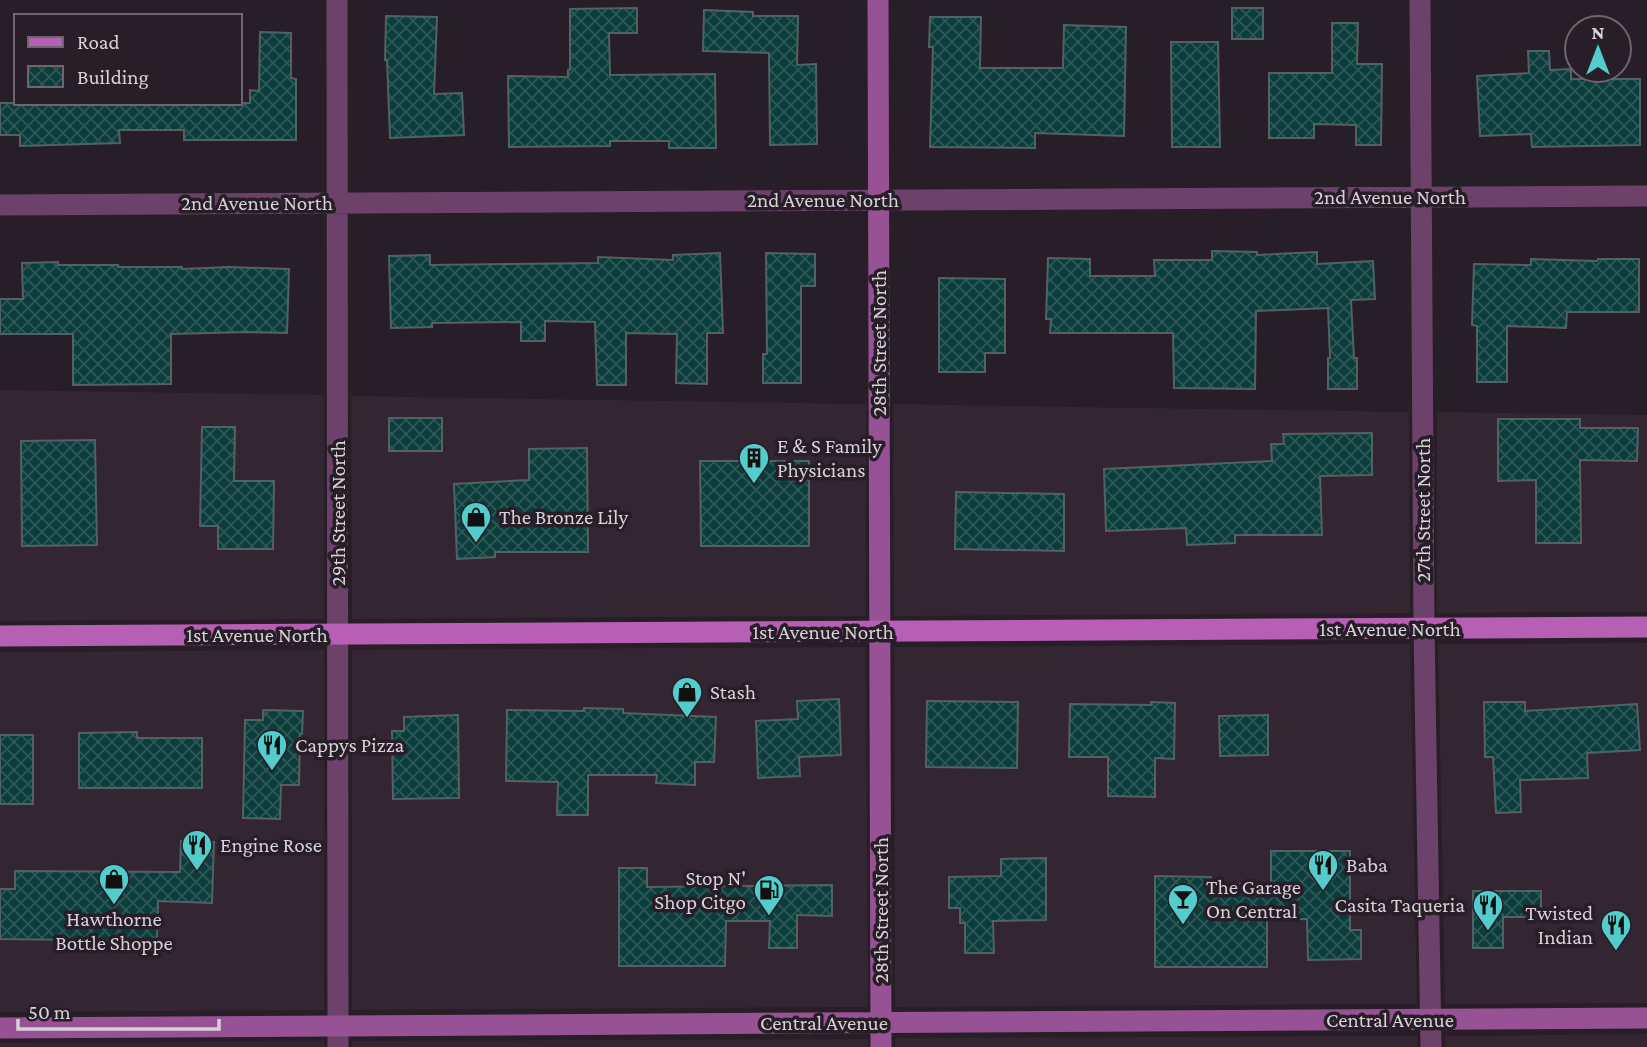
<svg xmlns="http://www.w3.org/2000/svg" width="1647" height="1047" font-family="'Crimson Pro',serif">
	<style>
		.built { fill: #332532 }
		.building { fill: url(#building-cross-hatch); stroke: #526262; stroke-width: 2 }
		.lines { fill: none; stroke-linecap: round; stroke-linejoin: round }
		.street { stroke: #6c426b; stroke-width: 21 }
		.secondary { stroke: #965294; stroke-width: 21 }
		.primary { stroke: #b75eb5; stroke-width: 21 }
		.labels { text-anchor: middle; dominant-baseline: central; stroke-width: 7; stroke-linejoin: round; paint-order: stroke }
		.street-label { font-size: 21px; fill: #d8d2d8; stroke: #271e27 }
		.poi-label { font-size: 21px; fill: #d8d2d8; stroke: #271e27; text-anchor: start }
	</style>
	<defs>
		<pattern id="building-cross-hatch" width="8" height="8" patternUnits="userSpaceOnUse" patternTransform="scale(1.75)"><rect width="8" height="8" fill="#0b3d3c"/><path d="M0 0l8 8M0 8l8-8" fill="none" stroke="#2e5857"/></pattern>
	</defs>
	<rect width="100%" height="100%" fill="#271e27"/>
	<path class="built" d="M0 390 324 395V619L0 621Z
		M351 396 866 404V616L352 619Z
		M893 404 1409 412 1410 613 894 616Z
		M1437 412 1647 415V612L1437 613Z
		M1647 643V1003L1445 1004 1438 644Z
		M1410 644 1417 1004 895 1007 894 647Z
		M866 647 868 1007 352 1010V650Z
		M324 650V1010L0 1012V652Z
		M1647 1034V1047H1445V1036Z
		M1417 1036V1047H895V1038Z
		M868 1039V1047H352V1041Z
		M324 1041V1047H0V1043Z"/>
	<path class="building" d="M637 8V33H609L610 75 715 74 716 148H669V141H610V146L509 147 508 76 568 77V70H570V9Z
		M1232 8H1263V39H1232Z
		M704 10 753 12V16H798L797 65 816 64 817 144 770 145 769 53 703 51Z
		M386 16 437 17 434 94 462 93 464 135 390 138 387 60H385Z
		M930 17H981L980 68H1063L1064 25 1126 27 1124 136 1035 133V148L930 147 933 47H929Z
		M1332 23H1358L1357 64H1382L1381 145H1356V125L1314 124V138H1269V73H1332Z
		M260 32 291 33V78L296 79V140H184V130H119L120 143 20 146V135H0V103H250V90L259 91Z
		M1171 42H1218L1220 147H1172Z
		M1528 51H1549L1550 70 1571 69V79H1640V145L1532 147 1531 134 1480 136 1477 76 1529 73Z
		M1212 251 1257 252V255L1317 252V264L1373 261 1375 299 1351 300 1354 358H1357V389H1328V358H1330L1328 308 1256 311 1255 389 1174 388 1173 333H1050L1051 319H1046L1048 258 1090 259V276H1155L1154 260H1212Z
		M720 253 723 333H707V384L676 383 677 334 626 333V385H597L595 322 545 321V341H521V322L432 323V327L391 328 389 256 430 255V265L598 263V257L673 260V255Z
		M766 253 815 254V286H801V383H763V354H767Z
		M1531 259 1597 261 1598 259H1639V312H1567L1566 328 1507 326V382H1477V326L1472 325 1474 264 1531 265Z
		M58 262V265H118V267H182V269L229 267 289 269 287 333 249 332 171 334V384L73 385V334H0V299H23L22 263Z
		M939 278 1005 279V353H985V372H939Z
		M389 418H442V451H389Z
		M1498 419H1580V428H1638L1637 461 1580 460 1581 543H1536V480L1498 481Z
		M202 427H235L234 481H274L273 549H218V526H200Z
		M1372 433V475L1320 476 1322 535H1235V543L1187 545 1186 528 1106 531 1104 469 1272 461 1271 444H1284L1283 434Z
		M95 440 97 545 22 546 21 441Z
		M587 448 588 552H495V557L457 559 454 484 529 480V449Z
		M700 461H809V546H701Z
		M956 492 1064 494V551L955 549Z
		M839 699 841 755 799 757 800 776 758 778 756 721 798 719 797 701Z
		M927 701 1018 702 1017 768 926 767Z
		M1151 702 1175 703 1174 759 1155 758V797L1108 796V757H1069L1070 704 1151 705Z
		M1484 702H1525V711L1637 704 1640 750 1587 753 1588 778 1520 780 1521 812 1496 813 1493 757H1485Z
		M584 708 623 709V713L716 717 714 762H695V785L656 783 657 775H588V815H557L558 782 506 781 507 710 584 711Z
		M263 710 303 711 302 734H300L299 785H281L280 819 243 818 245 720H263Z
		M458 715 459 798 393 799 392 731H404V717Z
		M1268 715V755L1220 756 1219 716Z
		M137 732V738H202V788H79V733Z
		M0 735H33V804H0Z
		M181 841 214 842 212 903 158 901 157 941 0 939V889H15V871L180 872Z
		M1271 851H1350V930H1361V959L1308 960 1307 919H1267V967H1155V876L1211 877V884H1271Z
		M1046 858V920L993 921 994 953H965V923H960V908H949V877L1001 876V859Z
		M619 868H647V887L832 885V916L797 915V948H769L770 921H726L725 966H619Z
		M1473 891H1541V917H1503V948H1473Z"/>
	<g class="lines">
		<path class="street" d="M337 0 338 1047
			M1420 0 1424 629 1431 1047
			M0 205 1647 196"/>
		<path class="secondary" d="M878 0 881 1047
			M0 1028 1647 1018"/>
		<path class="primary" d="M0 636 1647 627"/>
	</g>
	<defs>
		<g id="building-pin" transform="scale(1.575)"><path d="M0 17L-7.5 6A9.5 9.5 0 1 1 7.5 6Z" fill="#52cdcc" stroke="#271e27"/><path d="M-4-6H4V6H1V3H-1V6H-4ZM-2.5-4.3h1.7v1.8h-1.7ZM.8-4.3h1.7v1.8H.8ZM-2.5-1h1.7V.8h-1.7ZM.8-1h1.7V.8H.8Z" fill="#111"/></g>
		<g id="shop-pin" transform="scale(1.575)"><path d="M0 17L-7.5 6A9.5 9.5 0 1 1 7.5 6Z" fill="#52cdcc" stroke="#271e27"/><path d="M-5-2.5h2.3a2.7 3.5 0 0 1 5.4 0H5L5.5 6h-11ZM-1.5-2.5h3a1.5 2.3 0 0 0-3 0Z" fill="#111"/></g>
		<g id="restaurant-pin" transform="scale(1.575)"><path d="M0 17L-7.5 6A9.5 9.5 0 1 1 7.5 6Z" fill="#52cdcc" stroke="#271e27"/><path d="M-5-6h1v4h1v-4h1v4h1v-4h1v5L-1.5 .5V6h-2V.5L-5-1ZM5-6V6H3V1.5H1.5Q1.5-4 5-6Z" fill="#111"/></g>
		<g id="fuel-pin" transform="scale(1.575)"><path d="M0 17L-7.5 6A9.5 9.5 0 1 1 7.5 6Z" fill="#52cdcc" stroke="#271e27"/><path d="M-5.5-6h7V0h2V4h1.3V-2.5L3-4.5l.8-.8L6-3V5H2.5V1h-1V6h-7ZM-4.2-4.7v3.2H.2V-4.7Z" fill="#111"/></g>
		<g id="bar-pin" transform="scale(1.575)"><path d="M0 17L-7.5 6A9.5 9.5 0 1 1 7.5 6Z" fill="#52cdcc" stroke="#271e27"/><path d="M-6-5H6L.8 .8V4.5H3.5V6h-7V4.5H-.8V.8Z" fill="#111"/></g>
	</defs>
	<g fill-rule="evenodd">
		<use href="#building-pin" x="754" y="458"/>
		<use href="#shop-pin" x="476" y="517"/>
		<use href="#shop-pin" x="687" y="692"/>
		<use href="#restaurant-pin" x="272" y="745"/>
		<use href="#restaurant-pin" x="197" y="845"/>
		<use href="#restaurant-pin" x="1323" y="865"/>
		<use href="#shop-pin" x="114" y="879"/>
		<use href="#fuel-pin" x="769" y="890"/>
		<use href="#bar-pin" x="1183" y="899"/>
		<use href="#restaurant-pin" x="1488" y="905"/>
		<use href="#restaurant-pin" x="1616" y="925"/>
	</g>
	<g class="labels">
		<g class="street-label">
			<text x="1390" y="197">2nd Avenue North</text>
			<text x="823" y="200">2nd Avenue North</text>
			<text x="257" y="203">2nd Avenue North</text>
			<text transform="translate(879 343) rotate(-90)">28th Street North</text>
			<text transform="translate(1423 510) rotate(-90)">27th Street North</text>
			<text transform="translate(338 513) rotate(-90)">29th Street North</text>
			<text x="1390" y="629">1st Avenue North</text>
			<text x="823" y="632">1st Avenue North</text>
			<text x="257" y="635">1st Avenue North</text>
			<text transform="translate(881 910) rotate(-90)">28th Street North</text>
			<text x="1390" y="1020">Central Avenue</text>
			<text x="824" y="1023">Central Avenue</text>
		</g>
		<g class="poi-label">
			<text x="777" y="446">E &amp; S Family<tspan x="777" dy="24">Physicians</tspan></text>
			<text x="499" y="517">The Bronze Lily</text>
			<text x="710" y="692">Stash</text>
			<text x="295" y="745">Cappys Pizza</text>
			<text x="220" y="845">Engine Rose</text>
			<text x="1346" y="865">Baba</text>
			<text x="746" y="878" text-anchor="end">Stop N'<tspan x="746" dy="24">Shop Citgo</tspan></text>
			<text x="1206" y="887">The Garage<tspan x="1206" dy="24">On Central</tspan></text>
			<text x="1465" y="905" text-anchor="end">Casita Taqueria</text>
			<text x="1593" y="913" text-anchor="end">Twisted<tspan x="1593" dy="24">Indian</tspan></text>
			<text x="114" y="919" text-anchor="middle">Hawthorne<tspan x="114" dy="24">Bottle Shoppe</tspan></text>
		</g>
	</g>
	<rect x="14" y="14" width="228" height="91" fill="#271e27" stroke="#6e666e" stroke-width="2"/>
	<rect x="28" y="37" width="35" height="10" fill="#b75eb5" stroke="#6e666e" stroke-width="2"/>
	<text x="77" y="49" font-size="21" fill="#d8d2d8">Road</text>
	<rect x="28" y="66" width="35" height="21" fill="url(#building-cross-hatch)" stroke="#6e666e" stroke-width="2"/>
	<text x="77" y="84" font-size="21" fill="#d8d2d8">Building</text>
	<g transform="translate(1598 49)"><circle r="33" fill="#271e27" stroke="#6e666e" stroke-width="2"/>
	<path d="M0-5L12 26L0 18L-12 26Z" fill="#52cdcc"/>
	<text y="-10" font-size="19" font-weight="bold" text-anchor="middle" fill="#d8d2d8">N</text>
	</g>
	<path d="M18 1019v10h201v-10" fill="none" stroke="#d8d2d8" stroke-width="3.5"/>
	<text x="28" y="1019" font-size="21" fill="#d8d2d8" stroke="#271e27" stroke-width="5" paint-order="stroke">50 m</text>
</svg>
